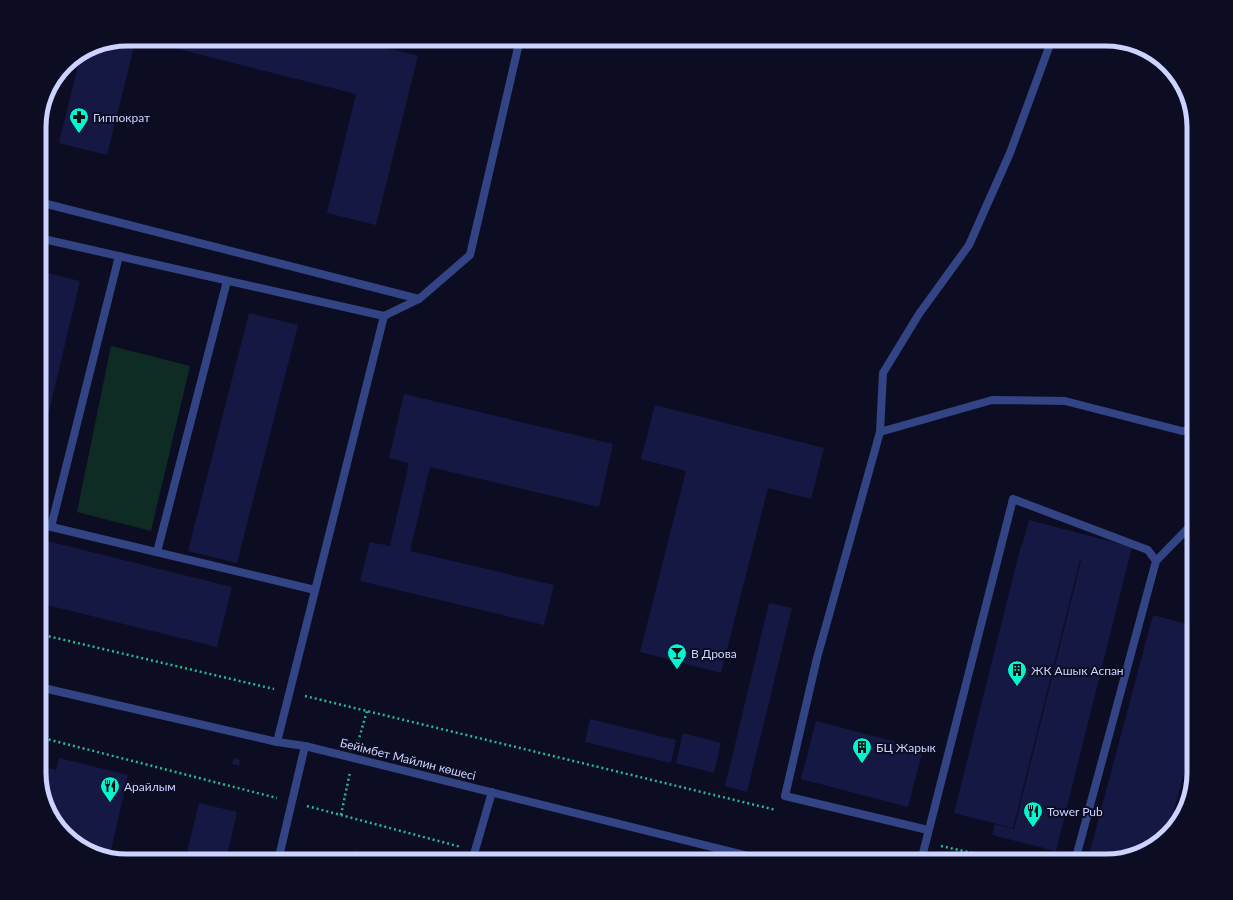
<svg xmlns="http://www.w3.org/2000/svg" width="1233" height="900" font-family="Lato,sans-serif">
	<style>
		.green { fill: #0e2c24 }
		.building { fill: #161844 }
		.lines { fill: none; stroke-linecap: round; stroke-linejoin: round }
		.path { stroke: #25bb8c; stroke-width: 2.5; stroke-dasharray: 2 3; stroke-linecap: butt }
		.service { stroke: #334484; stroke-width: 8 }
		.minor { stroke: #334484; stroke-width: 8 }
		.tertiary { stroke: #334484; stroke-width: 8 }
		.labels { text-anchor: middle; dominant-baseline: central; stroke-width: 4; stroke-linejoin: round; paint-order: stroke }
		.poi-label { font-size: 12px; fill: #ccd3ff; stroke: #0c0d22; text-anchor: start }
		.street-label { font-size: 12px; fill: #ccd3ff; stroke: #0c0d22 }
		.rim { fill: none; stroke: #ccd3ff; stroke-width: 5 }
	</style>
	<rect width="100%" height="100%" fill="#0c0d22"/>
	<path class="green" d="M111 346 190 366 151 531 77 512Z"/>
	<path class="building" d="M127 39H136L107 155 59 143 81 53 93 46Z
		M139 39H350L418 56 376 225 327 213 356 94Z
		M39 213 48 215 46 224 39 223Z
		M39 271 80 281 40 449H39Z
		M249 313 298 325 237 563 188 551Z
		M404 394 613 444 599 507 430 467 410 551 554 585 544 625 360 581 370 542 390 546 409 463 389 458Z
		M655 405 824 448 811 499 768 488 721 673 640 652 686 471 641 459Z
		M1029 520 1132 547 1056 851 992 835 995 824 1014 829 1081 561 1080 560 1013 828 954 813 1021 546H1022Z
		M39 539 232 587 217 647 39 603Z
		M769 603 792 608 747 792 725 786Z
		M1153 615 1194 626V736L1168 833 1145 852 1118 858 1090 851Z
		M590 719 676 740 671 763 585 742Z
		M816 721 923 749 908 807 801 779Z
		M683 733 721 743 714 773 676 763Z
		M59 758 128 775 110 855 74 843 51 817 39 779V766L56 770Z
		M234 758 240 760 239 766 232 764Z
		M199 803 237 812 226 860 216 857 215 861H196L198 854 187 852Z
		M355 850 401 860V861H353Z"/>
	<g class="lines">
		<path class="path" d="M39 634 274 689
			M305 696 776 810
			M39 737 277 798
			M358 742 367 711
			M307 806 461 847
			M341 815 350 772
			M941 846 1008 861
			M491 855 520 861"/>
		<path class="service" d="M880 432 992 400 1065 401 1182 431 1194 430
			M51 527 119 256
			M157 552 227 281
			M1156 561 1194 522
			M928 830 785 796 817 658 880 432 883 373 919 314 969 245 1010 153 1052 39
			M472 861 492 792
			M921 861 1013 499 1148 550 1156 561 1075 861"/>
		<path class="minor" d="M39 202 419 299
			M39 238 384 316
			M39 524 315 590
			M277 742 384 316 419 299 470 255 520 39
			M278 861 305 746"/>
		<path class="tertiary" d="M39 687 277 742 305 746 769 861"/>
	</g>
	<defs>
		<g id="pharmacy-pin" transform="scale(1)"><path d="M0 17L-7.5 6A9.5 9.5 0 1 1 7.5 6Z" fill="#00f7d2" stroke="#0c0d22"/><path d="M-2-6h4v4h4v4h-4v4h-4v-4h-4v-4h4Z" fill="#111"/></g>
		<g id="bar-pin" transform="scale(1)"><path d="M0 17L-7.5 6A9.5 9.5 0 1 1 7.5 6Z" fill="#00f7d2" stroke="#0c0d22"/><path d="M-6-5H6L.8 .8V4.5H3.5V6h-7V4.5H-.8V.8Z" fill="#111"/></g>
		<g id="building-pin" transform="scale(1)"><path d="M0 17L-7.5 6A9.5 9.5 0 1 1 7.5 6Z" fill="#00f7d2" stroke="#0c0d22"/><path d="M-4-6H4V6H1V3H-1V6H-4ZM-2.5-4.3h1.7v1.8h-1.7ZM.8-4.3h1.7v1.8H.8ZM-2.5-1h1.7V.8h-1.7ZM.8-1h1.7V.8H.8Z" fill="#111"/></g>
		<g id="restaurant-pin" transform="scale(1)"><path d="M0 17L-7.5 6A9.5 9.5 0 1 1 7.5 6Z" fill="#00f7d2" stroke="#0c0d22"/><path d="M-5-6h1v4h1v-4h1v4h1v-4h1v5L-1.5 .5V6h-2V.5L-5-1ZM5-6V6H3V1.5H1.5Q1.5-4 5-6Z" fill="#111"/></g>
	</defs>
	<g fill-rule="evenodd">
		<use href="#pharmacy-pin" x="79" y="117"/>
		<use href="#bar-pin" x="677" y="653"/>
		<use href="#building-pin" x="1017" y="670"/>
		<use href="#building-pin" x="862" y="747"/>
		<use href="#restaurant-pin" x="110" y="786"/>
		<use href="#restaurant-pin" x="1033" y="811"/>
	</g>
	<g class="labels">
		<g class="poi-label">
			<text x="93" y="117">Гиппократ</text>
			<text x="691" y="653">В Дрова</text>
			<text x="1031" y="670">ЖК Ашык Аспан</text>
			<text x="876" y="747">БЦ Жарык</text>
			<text x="124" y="786">Арайлым</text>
			<text x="1047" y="811">Tower Pub</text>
		</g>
		<g class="street-label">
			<text transform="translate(408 759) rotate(14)">Бейімбет Майлин көшесі</text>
		</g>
	</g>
	<path d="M0 0H1233V900H0ZM127 46H1106A81 81 0 0 1 1187 127V773A81 81 0 0 1 1106 854H127A81 81 0 0 1 46 773V127A81 81 0 0 1 127 46Z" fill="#0c0d22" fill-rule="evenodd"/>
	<path class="rim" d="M127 46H1106A81 81 0 0 1 1187 127V773A81 81 0 0 1 1106 854H127A81 81 0 0 1 46 773V127A81 81 0 0 1 127 46Z"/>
</svg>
